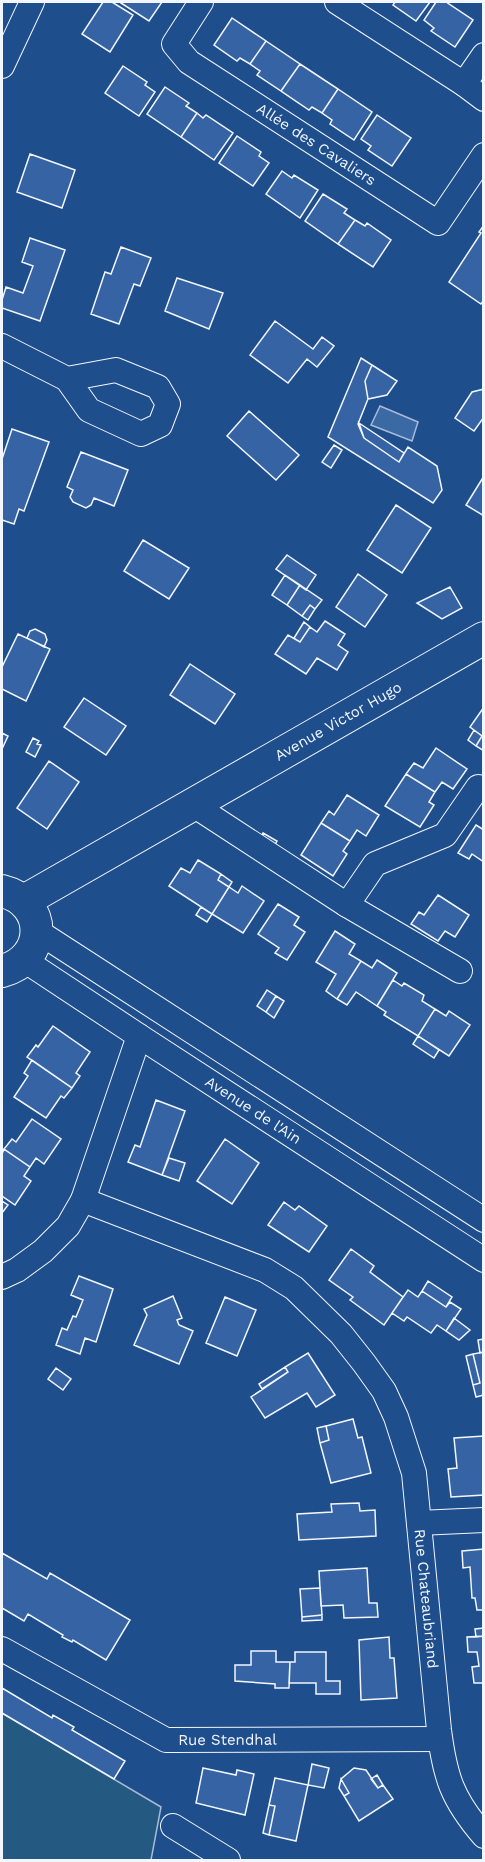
<svg xmlns="http://www.w3.org/2000/svg" width="485" height="1862" font-family="'Work Sans',sans-serif">
	<style>
		.green { fill: #245a82; stroke: #a8bbd7; stroke-width: 1.5 }
		.water { fill: #3b69a3; stroke: #a8bbd7; stroke-width: 1.5 }
		.building { fill: #3563a3; stroke: #f2f6ff; stroke-width: 1.5 }
		.lines { fill: none; stroke-linecap: round; stroke-linejoin: round }
		.minor-casing { stroke: #f2f6ff; stroke-width: 26 }
		.tertiary-casing { stroke: #f2f6ff; stroke-width: 34 }
		.minor { stroke: #1f4e8c; stroke-width: 24 }
		.tertiary { stroke: #1f4e8c; stroke-width: 32 }
		.labels { text-anchor: middle; dominant-baseline: central; stroke-width: 4.5; stroke-linejoin: round; paint-order: stroke }
		.street-label { font-size: 15px; fill: #f2f6ff; stroke: #1f4e8c }
	</style>
	<rect width="100%" height="100%" fill="#1f4e8c"/>
	<path class="green" d="M2 1713 161 1807 151 1860H2Z"/>
	<path class="water" d="M380 406 418 422 412 441 371 425Z"/>
	<path class="building" d="M103 2H112L133 15 110 52 82 34Z
		M122 2H162L149 21 121 3Z
		M395 2H430L416 21 393 5Z
		M436 2H446L473 20 455 47 431 31 434 28 424 20Z
		M232 18 266 41 250 64 240 58 237 61 214 45Z
		M266 41 300 64 281 91 257 75 260 71 250 64Z
		M300 64 338 89 322 113 312 107 309 110 281 91Z
		M123 66 147 82 145 85 155 92 139 116 105 93Z
		M165 87 189 103 186 106 197 113 181 137 147 114Z
		M338 89 372 112 354 140 330 124 332 120 322 113Z
		M197 113 203 118 206 115 233 133 214 160 181 137Z
		M377 115 411 138 392 166 368 150 371 146 361 139Z
		M237 136 261 152 259 156 269 163 253 186 219 163Z
		M30 154 75 170 62 208 17 192Z
		M282 171 292 178 294 175 318 190 300 218 266 194Z
		M323 194 347 209 344 213 355 220 338 244 305 221Z
		M355 220 365 226 367 223 391 240 373 267 338 244Z
		M484 225V300L481 304 449 282 481 233 479 232Z
		M30 238 65 250 40 321 2 308V300L6 287 23 293 33 266 22 262Z
		M121 247 151 258 140 286 134 284 119 324 91 314 105 272 111 274Z
		M177 278 223 293 209 329 165 311Z
		M275 321 313 349 322 337 334 346 317 367 307 359 288 383 250 355Z
		M361 358 372 365 365 381 368 399 358 424 364 438 399 462 408 447 437 466 442 490 433 503 328 437Z
		M372 365 397 381 387 395 368 399 365 381Z
		M484 389V417L474 431 455 418 472 392Z
		M249 411 299 455 276 480 227 436Z
		M359 423 404 453 399 462 364 438Z
		M12 429 49 442 24 511 19 509 14 524 2 520V459Z
		M334 445 342 450 331 468 322 462Z
		M81 452 128 470 114 506 94 498 91 505 86 508 73 502 70 497 73 490 67 487Z
		M484 476V516L466 505Z
		M396 505 431 528 402 573 367 550Z
		M143 540 189 568 169 599 124 571Z
		M287 555 316 575 306 590 276 569Z
		M358 574 387 595 365 627 336 607Z
		M285 575 300 585 287 605 272 595Z
		M300 585 322 600 315 609 310 605 302 616 287 605Z
		M450 587 462 608 442 619 417 603Z
		M310 605 315 609 308 620 302 616Z
		M325 621 345 634 338 645 348 652 337 670 317 658 306 674 275 654 288 635 300 642 310 627 317 632Z
		M304 622 310 627 300 642 294 638Z
		M35 629 45 634 47 640 44 647 27 638 30 631Z
		M18 634 50 649 26 701 2 689V667Z
		M190 664 235 694 215 724 170 695Z
		M84 698 126 726 106 755 64 727Z
		M484 707V751L476 746 482 736 470 727Z
		M474 730 482 736 476 746 468 740Z
		M2 733 8 736 2 749Z
		M33 738 39 741 37 744 41 745 35 757 26 752Z
		M436 748 467 769 453 789 442 782 435 792 406 774 414 763 423 768Z
		M49 761 79 782 47 829 17 808Z
		M406 774 435 792 429 802 434 805 420 827 385 806Z
		M347 795 379 815 366 836 357 830 350 841 321 823 329 811 334 815Z
		M321 823 350 841 343 851 347 854 333 876 301 855Z
		M476 825 484 830V862L472 854 469 859 458 853Z
		M263 833 277 841 271 852 257 843Z
		M198 860 221 874 218 880 229 887 212 914 169 886 181 868 190 873Z
		M221 874 232 882 229 887 218 880Z
		M242 886 264 901 243 933 212 914 229 887 238 893Z
		M438 895 469 915 455 937 445 931 438 941 411 924 419 912 424 915Z
		M278 904 299 917 294 925 305 932 287 960 275 953 279 948 258 934Z
		M201 907 212 914 207 922 196 915Z
		M335 931 355 944 349 954 361 961 337 999 326 991 336 974 316 962Z
		M377 960 397 973 377 1006 356 992 347 1005 337 999 361 961 372 968Z
		M393 980 402 986 404 983 424 995 422 1001 435 1009 418 1036 384 1015 386 1012 377 1006Z
		M267 990 276 996 266 1012 257 1006Z
		M276 996 284 1001 274 1018 266 1012Z
		M435 1009 446 1016 449 1011 470 1025 449 1056 418 1036Z
		M53 1026 90 1052 76 1073 80 1076 72 1088 27 1057 36 1045 38 1047Z
		M418 1036 439 1050 434 1058 413 1044Z
		M32 1060 72 1088 64 1098 61 1096 46 1118 14 1097 28 1076 24 1073Z
		M156 1100 185 1111 162 1175 128 1162 135 1145 140 1147Z
		M32 1119 61 1139 44 1164 36 1158 30 1167 4 1149 12 1139 16 1142Z
		M225 1139 259 1163 232 1204 197 1181Z
		M4 1149 30 1167 24 1176 31 1181 15 1205 2 1196V1154Z
		M169 1158 185 1163 179 1181 162 1175Z
		M2 1201 8 1205 2 1213Z
		M284 1202 295 1210 299 1206 327 1226 309 1252 268 1225Z
		M351 1249 374 1266 370 1272 403 1297 384 1325 350 1300 353 1297 329 1280Z
		M79 1276 113 1289 96 1342 85 1338 80 1354 56 1345 62 1328 67 1330 73 1316 76 1317 83 1300 71 1295Z
		M428 1281 452 1297 446 1307 422 1291Z
		M408 1290 418 1297 422 1291 446 1307 450 1302 461 1309 446 1331 437 1325 431 1333 407 1317 404 1321 392 1313Z
		M173 1296 182 1318 177 1320 179 1325 193 1331 179 1364 134 1345 147 1315 144 1309Z
		M225 1297 256 1310 237 1356 206 1343Z
		M454 1318 470 1330 459 1340 446 1331Z
		M484 1339V1352L480 1353 478 1340Z
		M484 1352V1395L476 1397 473 1385 480 1383 473 1354Z
		M308 1353 335 1395 316 1407 307 1393 265 1418 251 1397 288 1372 285 1367Z
		M473 1354 480 1383 473 1385 466 1356Z
		M285 1367 288 1372 262 1389 259 1384Z
		M56 1368 71 1379 63 1390 48 1379Z
		M353 1419 358 1438 362 1437 371 1473 331 1483 320 1443 329 1440 326 1426Z
		M326 1426 329 1440 320 1443 317 1428Z
		M484 1436V1495L451 1497 448 1469 457 1468 454 1438Z
		M359 1503 360 1511 375 1510 376 1536 299 1540 297 1514 332 1512 331 1504Z
		M484 1549V1610H477L475 1598H472L470 1567 463 1568 462 1551Z
		M2 1553 47 1579 50 1573 130 1620 106 1660 73 1640 72 1642 62 1637 63 1635 28 1614 24 1621 2 1608Z
		M367 1568 369 1603H377L378 1617 344 1618 343 1605 321 1606 319 1571Z
		M320 1588 322 1615 302 1617 300 1589Z
		M322 1615V1620L302 1621V1617Z
		M484 1628V1636L476 1637 475 1629Z
		M484 1636V1683H474L472 1667 479 1666 477 1652H468L467 1637Z
		M389 1637 390 1658H394L397 1698 361 1700 359 1640Z
		M251 1651H276V1662H290L289 1688H275V1684L235 1681V1665H251Z
		M295 1652H326V1681H340V1694H316V1683H289L290 1662H295Z
		M2 1688 52 1718 53 1715 74 1727 72 1730 125 1761 114 1779 2 1713Z
		M312 1764 329 1768 324 1788 308 1785Z
		M203 1768 236 1775 237 1770 254 1774 245 1815 196 1803Z
		M354 1768 366 1770 378 1788 383 1785 393 1799 359 1821 344 1796 349 1793 341 1779Z
		M377 1775 383 1785 378 1788 371 1779Z
		M275 1778 308 1785 296 1841 269 1835 275 1806 269 1805Z
		M341 1779 349 1793 344 1796 339 1788Z
		M269 1805 275 1806 269 1835 263 1833Z"/>
	<g class="lines">
		<g class="minor-casing">
			<g id="minor">
				<path id="s1" d="M201 2 174 44 189 62 438 223 484 155"/>
				<path d="M337 2 464 84 484 55"/>
				<path d="M2 66 32 2"/>
				<path d="M464 84 484 99"/>
				<path d="M2 346 67 379 89 410 141 434 160 425 168 404 158 387 116 370 67 379"/>
				<path d="M192 804 347 905 460 971"/>
				<path d="M347 905 375 864 445 835 478 787 484 790"/>
				<path d="M37 931 484 1220"/>
				<path id="s2" d="M24 960 139 1036 484 1260"/>
				<path id="s3" d="M83 1200 265 1270 294 1288 341 1334 364 1363 384 1391 396 1417 414 1473 439 1730C445 1777 452 1799 484 1836"/>
				<path d="M2 1277 17 1270 43 1251 68 1226 83 1200 139 1036"/>
				<path d="M419 1523 484 1520"/>
				<path id="s4" d="M2 1649 166 1740 440 1739"/>
				<path d="M173 1826 228 1860"/>
			</g>
		</g>
		<g class="tertiary-casing">
			<g id="tertiary">
				<path d="M2 891C48 902 48 959 2 971"/>
				<path id="s5" d="M24 901 484 638"/>
			</g>
		</g>
		<use href="#minor" class="minor"/>
		<use href="#tertiary" class="tertiary"/>
	</g>
	<g class="labels">
		<g class="street-label">
			<text stroke="none"><textPath href="#s1" startOffset="225">Allée des Cavaliers</textPath></text>
			<text stroke="none"><textPath href="#s5" startOffset="362">Avenue Victor Hugo</textPath></text>
			<text stroke="none"><textPath href="#s2" startOffset="274">Avenue de l'Ain</textPath></text>
			<text stroke="none"><textPath href="#s3" startOffset="580">Rue Chateaubriand</textPath></text>
			<text stroke="none"><textPath href="#s4" startOffset="249">Rue Stendhal</textPath></text>
		</g>
	</g>
	<rect width="485" height="1862" fill="none" stroke="#f2f6ff" stroke-width="6"/>
</svg>
